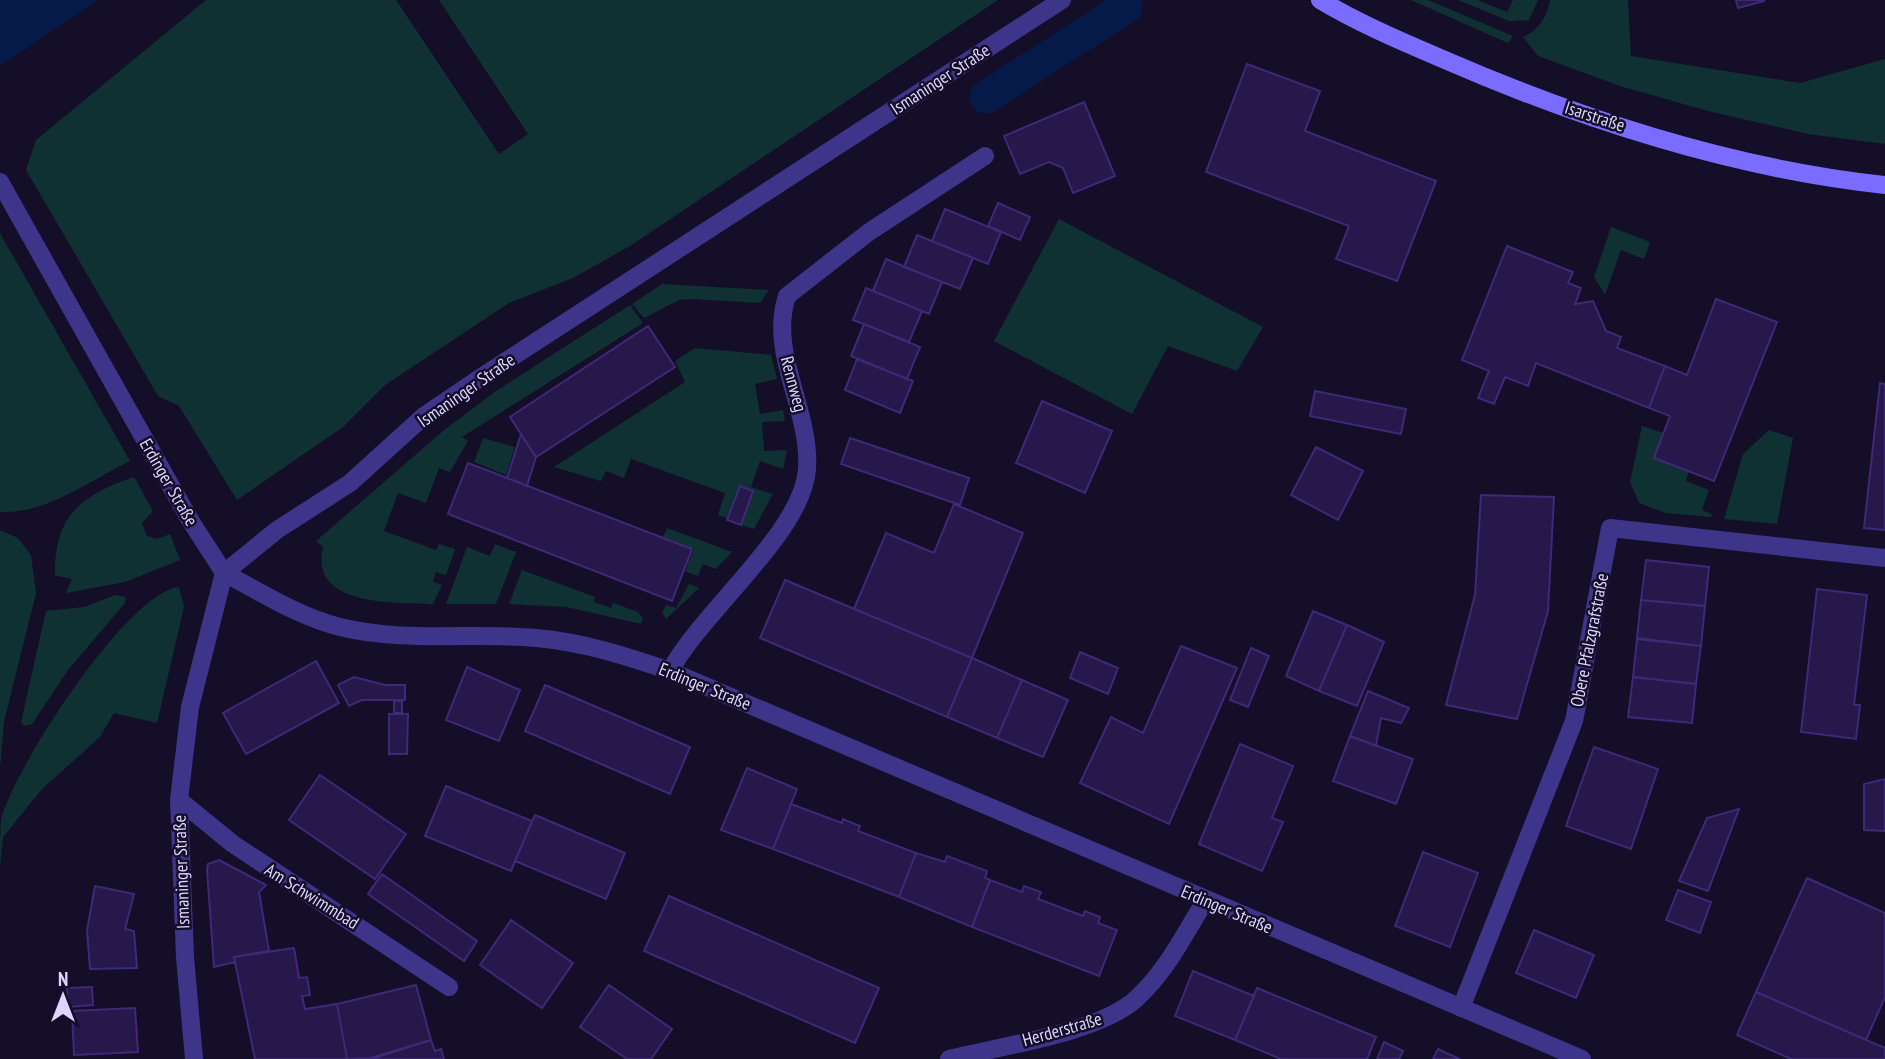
<svg xmlns="http://www.w3.org/2000/svg" width="1885" height="1059" font-family="'PT Sans Narrow',sans-serif">
	<style>
		.green { fill: #103133 }
		.water { fill: #061a49 }
		.lines { fill: none; stroke-linecap: round; stroke-linejoin: round }
		.canal { stroke: #061a49; stroke-width: 33 }
		.building { fill: #26184b; stroke: #3e2978; stroke-width: 2 }
		.minor { stroke: #3e358b; stroke-width: 18 }
		.tertiary { stroke: #3e358b; stroke-width: 18 }
		.secondary { stroke: #7a6cff; stroke-width: 18 }
		.labels { text-anchor: middle; dominant-baseline: central; stroke-width: 5; stroke-linejoin: round; paint-order: stroke }
		.street-label { font-size: 18px; fill: #ddd5ff; stroke: #140e28 }
	</style>
	<rect width="100%" height="100%" fill="#140e28"/>
	<path class="green" d="M206 0H396L499 154 528 134 439 0H998L630 246 573 278 509 303 385 385 343 427 237 500 179 406 158 396 26 170 36 140Z
		M1411 0H1428L1513 36 1508 43Z
		M1458 0H1478L1507 12 1513 0H1538L1529 20 1509 21Z
		M1550 0H1628L1631 56 1800 83 1885 59V144L1808 134 1708 111 1620 86 1538 56 1523 37C1540 29 1546 18 1550 0Z
		M1059 219 1263 327 1237 371 1168 346 1132 414 994 341Z
		M1611 227 1650 242 1644 259 1621 250 1605 295 1594 277Z
		M0 233 130 461C89 481 47 514 0 512Z
		M662 284 769 290 760 303 691 299 679 300 644 318 632 304Z
		M630 305 643 323 462 437 468 441 450 472 439 468 426 503 398 493 384 531 436 550 439 544 455 549 446 575 436 572 433 582 442 585 433 604C394 602 309 607 323 547L316 541 443 431 496 391Z
		M695 348 771 355 777 379 755 384 760 414 783 410 785 421 762 422 764 451 787 450 783 469 760 461 751 487 773 494 754 529 741 525 753 491 740 486 728 518 718 515 725 493 631 459 624 478 606 471 601 481 554 467 685 382 675 361Z
		M1642 426 1664 433 1689 471 1686 481 1709 490 1702 510 1712 514 1711 517 1666 513 1639 503 1630 482Z
		M1769 430 1793 438 1777 524 1724 519 1743 454Z
		M483 438 515 447 506 475 474 462Z
		M134 477 153 511 142 523 147 536 157 539 170 534 180 560 125 582 66 593 72 579 55 575C54 516 81 495 134 477Z
		M667 528 732 552 716 569 703 564 698 576 685 571 694 549 663 537Z
		M0 530 18 538 31 555 36 593 4 722 0 768Z
		M495 544 516 552 496 604H446L467 547 490 556Z
		M522 570 595 597 594 602 611 608 613 603 638 612 643 618 641 624 567 607 509 604Z
		M689 584 699 588 666 619 662 613 666 605 676 608Z
		M179 587 184 607 157 723 114 713 100 737 42 789 3 837 0 868C0 853 0 834 1 819 14 769 127 592 179 587Z
		M115 595 126 597 125 603 68 670 32 724 24 726 21 722 46 611 84 607Z"/>
	<path class="water" d="M0 0H98L0 66Z"/>
	<g class="lines">
		<path class="canal" d="M986 97 1126 7"/>
	</g>
	<path class="building" d="M1736 0H1764V1L1738 8Z
		M1247 64 1320 91 1305 131 1436 181 1397 281 1336 259 1349 226 1206 172Z
		M1084 102 1115 176 1073 193 1063 168 1049 162 1020 174 1004 136Z
		M998 203 1030 217 1020 240 988 226Z
		M945 209 1001 232 988 264 932 241Z
		M917 235 973 258 960 289 904 267Z
		M1507 246 1573 272 1568 283 1581 288 1575 304 1593 301 1606 331 1621 337 1617 348 1665 366 1649 408 1536 363 1528 386 1505 377 1494 404 1478 398 1489 371 1462 360Z
		M886 259 942 282 929 314 873 291Z
		M866 288 922 311 909 342 853 320Z
		M1716 299 1777 322 1714 481 1654 458 1670 416 1649 408 1665 366 1687 375Z
		M864 324 920 347 907 379 851 356Z
		M648 326 675 367 536 457 510 417Z
		M857 359 913 381 900 413 845 390Z
		M1880 383 1885 384V530L1864 528Z
		M1315 391 1406 409 1401 434 1310 416Z
		M1042 401 1112 431 1085 493 1016 463Z
		M521 434 536 457 527 486 507 478Z
		M850 438 969 478 960 505 841 464Z
		M1316 447 1363 471 1338 520 1291 495Z
		M468 463 692 549 672 601 448 514Z
		M740 486 753 491 741 525 727 520Z
		M1481 495 1554 497 1548 611 1517 719 1446 705 1475 595Z
		M954 504 1023 533 972 658 854 609 886 533 934 553Z
		M1646 560 1709 567 1705 606 1641 600Z
		M785 580 972 658 947 717 760 638Z
		M1817 589 1867 595 1854 705H1860L1856 739 1801 732Z
		M1641 600 1705 606 1701 646 1637 638Z
		M1313 611 1347 625 1319 691 1286 676Z
		M1347 625 1384 642 1357 706 1319 691Z
		M1637 639 1701 646 1696 684 1633 677Z
		M1181 646 1237 668 1169 824 1080 783 1111 717 1143 733Z
		M1251 648 1269 656 1248 707 1230 700Z
		M1080 652 1118 668 1108 694 1070 678Z
		M972 658 1022 680 997 738 947 717Z
		M316 661 339 703 246 754 223 713Z
		M467 667 520 690 499 741 446 720Z
		M354 677 385 685H405V700H362L349 706 338 685Z
		M1633 677 1696 684 1692 723 1628 717Z
		M1022 680 1068 700 1043 757 997 738Z
		M545 685 690 747 670 794 525 731Z
		M1368 691 1409 708 1401 723 1381 718 1376 746 1350 736Z
		M394 701H402V713H394Z
		M389 714H408L407 754H389Z
		M1350 736 1413 759 1396 804 1333 781Z
		M1240 744 1293 766 1272 818 1283 822 1262 871 1199 844Z
		M1594 747 1658 769 1631 849 1566 826Z
		M747 768 797 789 773 849 721 830Z
		M320 775 406 834 375 879 289 820Z
		M1885 779V831L1864 830V784Z
		M446 786 532 821 511 871 425 836Z
		M791 804 842 823 843 819 860 826 858 831 916 853 899 897 773 849Z
		M1739 809 1708 891 1679 881 1707 818Z
		M535 815 625 853 606 899 515 861Z
		M1423 852 1478 873 1450 947 1395 926Z
		M916 853 945 862 947 856 987 871 985 878 990 880 972 927 899 897Z
		M219 860 266 885 259 892 269 951 234 957 235 962 214 967 207 870 208 864Z
		M382 874 477 941 464 961 368 894Z
		M1807 878 1885 913V997L1866 1040 1756 992Z
		M990 880 1022 892 1024 886 1041 892 1038 899 1083 916 1085 911 1100 917 1098 923 1117 930 1099 976 972 927Z
		M95 886 134 894 125 929 134 931 137 968 90 969 87 930Z
		M1678 890 1711 902 1700 933 1666 920Z
		M669 896 879 988 855 1043 644 951Z
		M511 920 573 963 542 1008 480 965Z
		M1534 930 1594 955 1576 998 1516 973Z
		M294 948 299 978 307 977 310 995 302 996 305 1009 337 1004 347 1059H255L234 957Z
		M1193 971 1254 996 1235 1040 1175 1016Z
		M416 985 431 1040 371 1058 347 1059 337 1004Z
		M609 985 672 1029 651 1059H627L580 1027Z
		M92 987 93 1005 68 1007 67 988Z
		M1257 988 1376 1037 1367 1059H1281L1235 1040Z
		M1756 992 1885 1048V1059H1791L1737 1035Z
		M135 1008 138 1052 74 1055 72 1011Z
		M431 1040 435 1051 441 1049 444 1059H371Z
		M1384 1042 1403 1051 1399 1059H1377Z
		M1438 1049 1446 1053 1460 1059H1433Z"/>
	<g class="lines">
		<path class="minor" d="M0 182 190 520 224 573
			M670 671C703 610 803 532 807 469 811 410 768 353 787 296L869 232 985 156
			M179 800 233 844 449 987
			M1461 1008 1574 721 1610 528 1885 558
			M949 1059C1000 1046 1100 1033 1137 998 1167 970 1184 935 1205 901"/>
		<path class="tertiary" d="M224 573C261 592 299 617 340 627 405 643 470 632 536 638 583 642 626 656 670 671L1582 1059
			M194 1059 185 957 179 800 190 707 224 573 277 530 350 483 424 416 483 376 1062 0"/>
		<path class="secondary" d="M1320 0C1360 24 1403 42 1445 60 1583 120 1735 169 1885 185"/>
	</g>
	<g class="labels">
		<g class="street-label">
			<text transform="translate(940 79) rotate(-33)">Ismaninger Straße</text>
			<text transform="translate(1595 116) rotate(18)">Isarstraße</text>
			<text transform="translate(794 384) rotate(75)">Rennweg</text>
			<text transform="translate(466 390) rotate(-35)">Ismaninger Straße</text>
			<text transform="translate(169 482) rotate(60)">Erdinger Straße</text>
			<text transform="translate(1589 640) rotate(-79)">Obere Pfalzgrafstraße</text>
			<text transform="translate(705 686) rotate(22)">Erdinger Straße</text>
			<text transform="translate(181 872) rotate(-92)">Ismaninger Straße</text>
			<text transform="translate(312 896) rotate(32)">Am Schwimmbad</text>
			<text transform="translate(1227 909) rotate(23)">Erdinger Straße</text>
			<text transform="translate(1062 1029) rotate(-16)">Herderstraße</text>
		</g>
	</g>
	<g transform="translate(63 996)" stroke="#140e28" stroke-width="5" paint-order="stroke">
	<path d="M0-5L12 26L0 18L-12 26Z" fill="#ddd5ff"/>
	<text y="-10" font-size="19" font-weight="bold" text-anchor="middle" fill="#ddd5ff">N</text>
	</g>
</svg>
